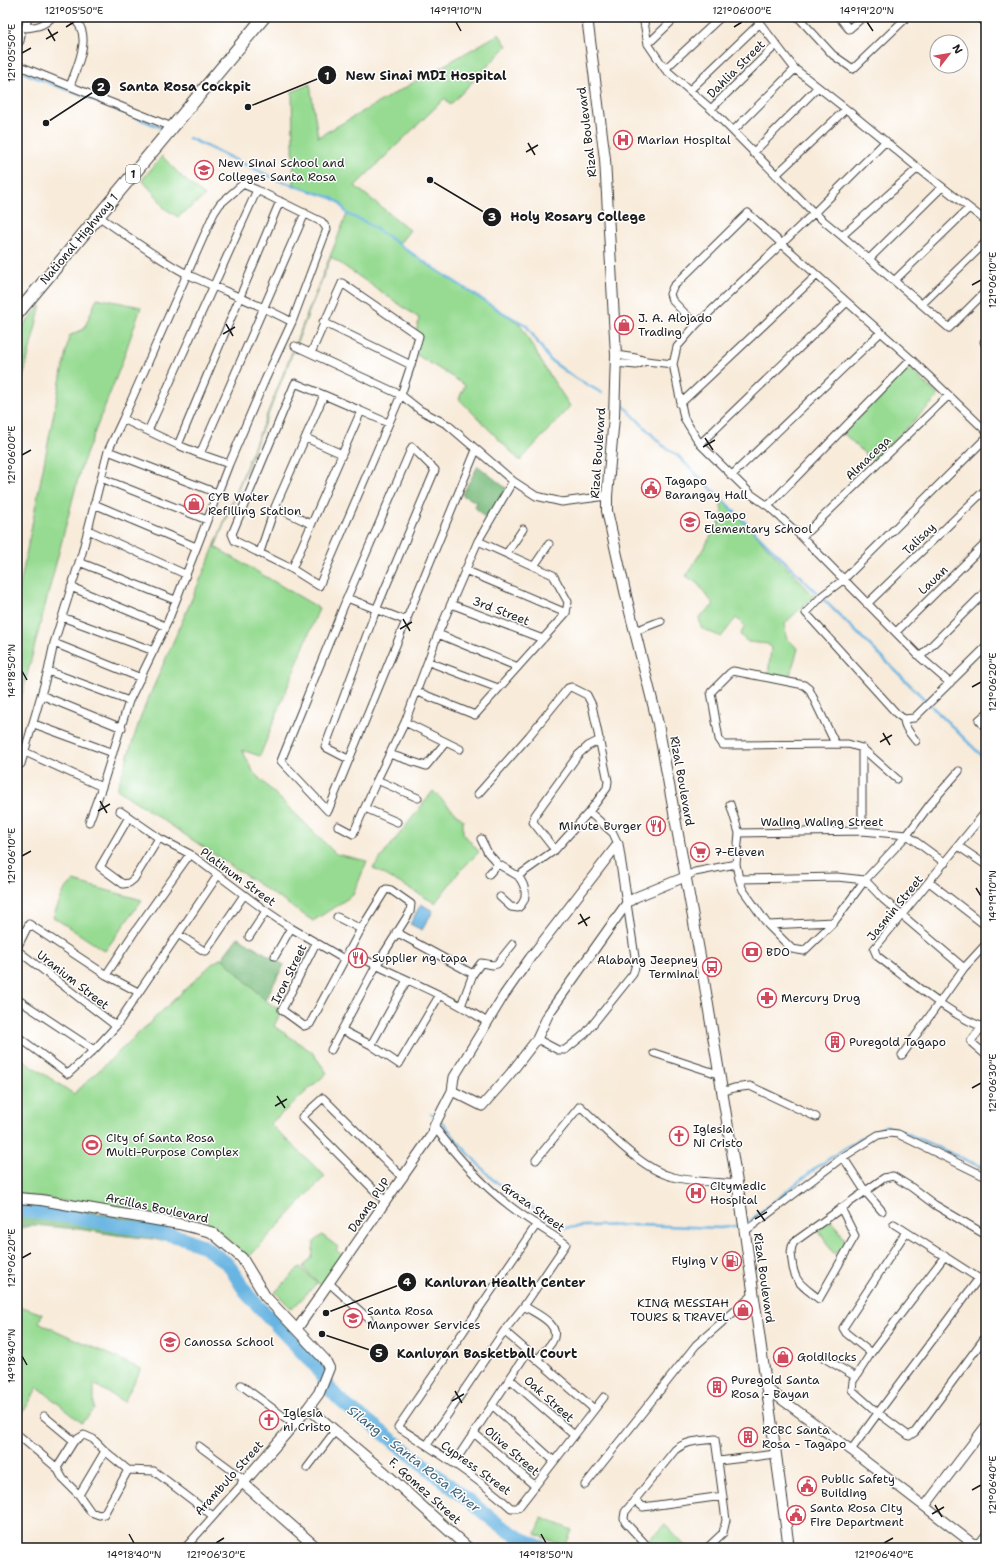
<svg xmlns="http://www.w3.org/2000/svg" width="1003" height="1565" font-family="'Shantell Sans',sans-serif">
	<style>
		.green { fill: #97db93; stroke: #5a7c58 }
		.forest { fill: #79bb7d; stroke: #4a6c4c }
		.water { fill: #69b5e2; stroke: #42687f }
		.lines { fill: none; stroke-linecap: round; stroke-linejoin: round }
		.stream { stroke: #69b5e2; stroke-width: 2.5 }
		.river { stroke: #69b5e2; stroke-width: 14 }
		.minor-casing { stroke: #3d3b38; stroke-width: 9 }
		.tertiary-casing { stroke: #3d3b38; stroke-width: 11 }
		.secondary-casing { stroke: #3d3b38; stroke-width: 12 }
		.trunk-casing { stroke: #3d3b38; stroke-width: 14 }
		.minor { stroke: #fff; stroke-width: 7 }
		.tertiary { stroke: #fff; stroke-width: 9 }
		.secondary { stroke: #fff; stroke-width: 10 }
		.trunk { stroke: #fff; stroke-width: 12 }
		.ticks { fill: none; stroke: #1c1c1c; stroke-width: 1.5 }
		.labels { text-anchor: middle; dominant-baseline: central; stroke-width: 3; stroke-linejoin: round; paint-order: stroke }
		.shield { fill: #fff; stroke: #606060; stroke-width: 1 }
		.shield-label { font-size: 11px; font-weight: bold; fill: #1c1c1c }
		.street-label { font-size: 12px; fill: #1c1c1c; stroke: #fff }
		.poi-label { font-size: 12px; fill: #1c1c1c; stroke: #fff; text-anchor: start }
		.water-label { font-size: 13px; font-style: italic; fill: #3f6175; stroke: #fff }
		.leader { fill: none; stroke: #1c1c1c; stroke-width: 1.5 }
		.callout-dot { fill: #1c1c1c; stroke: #fff; stroke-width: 1.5 }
		.mark-label { font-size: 12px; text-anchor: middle; font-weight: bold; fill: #fff }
		.callout-label { font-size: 13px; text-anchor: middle; font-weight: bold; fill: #1c1c1c; stroke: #fff; stroke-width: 3; stroke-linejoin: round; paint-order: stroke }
		.neatline { fill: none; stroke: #1c1c1c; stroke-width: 1.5 }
		.ticks-label { font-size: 10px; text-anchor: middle; fill: #1c1c1c }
	</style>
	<rect width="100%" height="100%" fill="#fff"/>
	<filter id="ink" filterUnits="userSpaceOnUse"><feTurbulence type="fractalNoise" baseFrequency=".025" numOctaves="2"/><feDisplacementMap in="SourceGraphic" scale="8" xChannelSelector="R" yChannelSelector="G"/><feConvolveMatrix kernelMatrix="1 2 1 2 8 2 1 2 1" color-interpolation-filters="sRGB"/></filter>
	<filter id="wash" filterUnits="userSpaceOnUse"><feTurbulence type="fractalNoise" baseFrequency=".012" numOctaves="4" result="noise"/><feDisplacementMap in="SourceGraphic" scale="16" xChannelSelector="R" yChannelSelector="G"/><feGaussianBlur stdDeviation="0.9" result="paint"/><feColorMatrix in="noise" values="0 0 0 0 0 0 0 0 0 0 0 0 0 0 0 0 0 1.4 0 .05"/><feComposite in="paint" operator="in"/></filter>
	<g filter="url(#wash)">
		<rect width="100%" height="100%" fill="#f8ebda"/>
		<path class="green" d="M499 34 507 46 450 105 445 98 355 186 410 230 399 244 426 263 520 324 545 368 570 406 520 461 459 399 465 385 412 352 419 318 331 257 215 547 319 608 260 756 242 750 254 773 336 854 367 861 353 895 313 921 117 789 142 713 208 562 347 214 340 203 332 198 294 186 292 92 310 84 318 137Z
			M162 156 183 178 205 196 178 217 164 208 158 198 142 180Z
			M97 298 141 307 121 365 81 467 17 714V601L69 336 84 329Z
			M41 305 17 401V333Z
			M908 367 939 396 873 461 843 433Z
			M721 498 814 596 785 623 786 637 798 649 788 681 768 677 771 648 768 644 748 642 740 635 745 626 736 618 721 637 701 628 699 617 714 605 698 584 686 576 723 517 721 506Z
			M433 791 463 820V833L479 852 459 872 435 903 373 868Z
			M73 881 142 900 105 951 53 917 64 891Z
			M222 958 265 1000 278 1009 279 1016 274 1026 312 1052 327 1073 270 1124 325 1176 249 1257 203 1218 185 1215 169 1217 17 1194V1056L74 1094 213 963Z
			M832 1220 848 1244 834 1254 818 1230Z
			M322 1235 338 1247 336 1250 342 1255 321 1286 303 1267 312 1257 314 1242Z
			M300 1267 317 1283 292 1309 275 1292Z
			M17 1305 42 1314 39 1322 48 1327 141 1369 124 1402 94 1384V1410L82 1423 38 1387 21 1416 17 1414Z
			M542 1518 572 1530 565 1547 536 1534Z
			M665 1525 687 1548H654L648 1540Z"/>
		<path class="forest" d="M478 466 507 489 485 518 475 507 477 502 462 495Z
			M238 937 284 965 265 1000 222 958Z
			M17 1202 52 1205 161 1224 163 1240 117 1235 78 1229 33 1225 17 1229Z"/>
		<path class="water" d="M421 904 433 911 422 930 410 924Z"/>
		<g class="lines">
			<path class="stream" d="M17 70 160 127
				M189 138 278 180 332 198 340 203 347 214 365 222 384 234 426 263 500 311 526 325 550 360 572 376 602 393
				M620 402 662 445 677 455 986 760
				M431 1113 444 1124 458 1142 492 1179 551 1220 566 1228 584 1226 638 1225 720 1228 742 1225
				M746 1224 817 1167 859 1139 886 1126 899 1130 986 1169"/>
			<path class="river" d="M17 1210 60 1215 158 1232 184 1238 203 1246 228 1264 247 1294 318 1369C328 1392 346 1408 368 1421L498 1524 518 1537 543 1548"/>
		</g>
	</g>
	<g filter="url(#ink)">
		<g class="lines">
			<g class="minor-casing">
				<path id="minor" d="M30 17 28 18 25 28C36 27 44 26 52 17
					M643 17 648 44 665 69 711 109 814 213 842 236 949 328 986 291
					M755 17 795 69 846 109 918 168 986 221
					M798 17 833 55 853 69 904 20 902 17
					M839 17 849 29 863 17
					M978 17 986 23
					M17 28 21 35 20 41 17 44
					M648 44 676 17
					M17 65 172 127
					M665 69 721 17
					M70 86C77 66 95 32 71 17
					M690 90 760 23
					M711 109 776 45
					M733 131 795 69
					M886 141 814 213 696 325 677 347 673 364 684 418 700 444 752 495 768 506 802 537 920 657 950 683
					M753 153 818 87
					M776 175 846 109
					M98 216C128 236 157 259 189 275 223 291 259 304 292 322L327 229 322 222 257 190 148 431 178 445
					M842 236 918 168
					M869 259 942 187
					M894 281 969 208
					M922 304 986 242
					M292 322 265 380 229 464 200 454 305 213
					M323 322 411 365
					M696 325 672 300 670 294 673 287 748 213 782 244 911 359 986 431
					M986 340 984 342 986 344
					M295 346 401 395 420 410 448 425 513 481 536 496 562 502 607 496
					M616 355 636 358 646 361 673 364
					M615 363 636 365 646 361
					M324 395 361 411
					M680 404 817 275
					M148 431 123 419 214 213 220 204 243 184 257 190
					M306 438 342 454
					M986 438 843 580 823 595 806 613 897 714 904 719 914 718 986 647
					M700 444 847 302
					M108 451 217 493
					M200 454 178 445 280 201
					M731 476 880 333
					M101 478 207 520
					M94 504 196 547
					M768 506 911 359
					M275 507 311 524
					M88 530 185 574
					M802 537 948 396
					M260 552 275 507 324 395 295 383 232 534 235 541 292 569 319 586 401 395 411 365 419 336 342 283 311 353
					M507 553 523 529
					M79 562 175 600
					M534 566 549 544
					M292 569 361 411 388 423
					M465 570 566 613
					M71 587 165 626
					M347 598 407 621
					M451 604 543 639
					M867 604 986 489
					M62 617 154 651
					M635 631 661 621
					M896 632 986 543
					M438 634 518 667
					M54 643 141 678
					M920 657 986 591
					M429 662 498 688
					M48 671 129 701
					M418 692 475 715 566 613 568 602 553 575 478 541
					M41 695 122 728
					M986 714 979 720 986 728
					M904 719C904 727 911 735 916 741
					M405 722 460 749
					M34 724 113 753
					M835 743 809 689 804 685 733 671 730 673 711 692 719 739 723 745 848 744 862 748 897 779
					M25 752 102 787
					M389 754 426 766 446 742
					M348 759 325 747 376 610 435 470 412 447 347 598 281 761 328 811 476 450
					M21 764 48 671 54 643 82 553 108 451 123 419
					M377 780 418 798
					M478 794 529 736 568 688 571 687 587 695 592 705 608 781 607 788 589 812 555 850 518 876 498 864
					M730 804 739 833 736 864 739 879 837 877 865 880 883 899 964 968
					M365 808 397 822
					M120 811 159 838 190 854 266 911 291 928 344 959
					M589 812 613 833 618 844
					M986 816 983 815 874 949 877 956C907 978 951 1017 986 1028
					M129 817 100 867 123 884 129 883 134 879 159 838
					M89 822 102 787 129 701 168 621 229 464
					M338 826 353 834 377 780 405 722 438 634 478 541 513 481
					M862 831V748
					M739 833 862 831 907 835 945 863
					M481 839 488 853 498 864 489 874
					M958 846 986 865
					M555 850 533 822 535 815 578 755 588 746 600 740
					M685 877 695 872 736 864
					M739 879 743 890 768 925 834 922 865 880 907 835 931 803 959 771
					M929 882 986 926
					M500 897 511 907 518 908C529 899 526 886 518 876
					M768 925 792 949 804 951 834 922
					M396 932 473 974
					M178 934 204 951H206L244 895
					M249 937 266 911
					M316 943 282 1010 304 1026 310 1024 361 929 337 917
					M17 948 29 924 106 975 138 992
					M17 950 116 1026
					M348 951C394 976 444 993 487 1022
					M275 956 291 928
					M106 975 133 934 190 854
					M17 999 94 1050
					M461 1006 473 974 481 963 493 965 497 964 513 944
					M986 1022 971 1041 972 1043 986 1055
					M342 1030 371 1045 399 1064 439 996
					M17 1036 68 1074 94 1050 116 1026 218 875
					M537 1039 558 1050H565L585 1034 633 974 636 964 627 903
					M371 1045 407 980
					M331 1050 376 966 410 912 411 904 391 890 386 889 361 929
					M654 1053 718 1074
					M902 1055 964 968 986 944
					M722 1092 734 1088 750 1086 816 1117
					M843 1157 865 1191 882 1211
					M536 1160 580 1106C605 1129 640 1169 673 1177 693 1182 716 1182 737 1184
					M386 1202 302 1117 323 1098 403 1178
					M841 1208 855 1236 819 1299C803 1286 794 1283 792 1261 791 1254 790 1249 794 1242L884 1178 893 1176 911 1187 935 1205 986 1235
					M537 1224 398 1427C437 1452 477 1477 511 1508H518L604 1397
					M894 1224 986 1283
					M744 1232 843 1157 878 1135 889 1133 898 1134 986 1177
					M945 1256 871 1353 853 1381 852 1390 878 1413 909 1436 915 1432 986 1336
					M329 1283 369 1319
					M524 1306C536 1314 563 1324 552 1342 548 1348 542 1354 538 1359
					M504 1331 594 1409
					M871 1353 846 1333 843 1328 906 1232
					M824 1358 856 1377
					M510 1379 574 1435
					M241 1385 295 1425
					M492 1405 554 1461
					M44 1416 74 1441
					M474 1433 535 1486
					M17 1434 57 1468 63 1479 79 1495 91 1512 99 1515 104 1514 128 1470
					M427 1445 504 1331 524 1306 566 1244C548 1232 528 1220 510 1206 480 1183 456 1156 434 1126
					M199 1446 245 1480
					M851 1450 878 1413 979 1278
					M719 1461 776 1454
					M454 1463 528 1351
					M57 1468 74 1441 84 1435 93 1439 105 1451 128 1470 154 1471 213 1516
					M307 1468 336 1430
					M585 1485 696 1345 753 1295
					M79 1495 105 1451
					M635 1500 643 1507 723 1496
					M185 1548 243 1483
					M649 1548 625 1522 624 1518 625 1512 675 1450C687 1440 700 1441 715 1439L726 1520 723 1533 707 1548"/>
			</g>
			<g class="tertiary-casing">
				<path id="tertiary" d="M618 844 627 903
					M452 1091 482 1106 510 1074 537 1039 549 1013 627 903 636 897 685 877
					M297 1329 433 1133 434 1126 452 1091 454 1077 504 995 530 958 618 844
					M766 1388 851 1450 972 1543 980 1544 986 1536
					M925 1506 986 1426"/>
			</g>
			<g class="secondary-casing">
				<path id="secondary" d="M587 17 605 159 616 355 614 417 607 496V511L627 600 658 724 700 956 743 1219 789 1548
					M17 1198 41 1200 179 1224 211 1232 242 1258 265 1296 325 1360 329 1368 319 1393 308 1408 243 1483 317 1548
					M308 1408 383 1471 468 1548"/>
			</g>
			<g class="trunk-casing">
				<path id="trunk" d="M17 314 264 17"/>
			</g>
			<use href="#minor" class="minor"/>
			<use href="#tertiary" class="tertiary"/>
			<use href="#secondary" class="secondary"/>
			<use href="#trunk" class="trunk"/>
		</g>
	</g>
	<path class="ticks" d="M456 22 461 31M867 22 873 31M66 27 74 22M734 27 742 22M48 29 55 41M46 39 58 32M22 53 31 48M528 143 535 155M526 152 538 145M972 285 981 280M226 324 233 336M223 334 235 327M705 438 713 450M703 447 715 440M22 455 31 450M403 619 410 631M400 629 412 622M22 671 27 680M972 687 981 682M883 733 890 745M880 742 892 735M100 801 107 813M98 811 110 804M22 856 31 851M976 888 981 896M580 914 587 926M578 924 590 917M972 1088 981 1083M277 1096 285 1108M275 1106 287 1099M757 1210 765 1221M755 1219 767 1212M22 1258 31 1253M22 1356 27 1365M455 1391 462 1403M452 1401 464 1394M972 1490 981 1485M935 1505 942 1517M932 1514 944 1507M129 1534 134 1543M541 1534 546 1543M216 1543 224 1538M884 1543 893 1538"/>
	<defs>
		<g id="hospital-ring" transform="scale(1)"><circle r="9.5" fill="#fff" stroke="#d1495b" stroke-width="1.5"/><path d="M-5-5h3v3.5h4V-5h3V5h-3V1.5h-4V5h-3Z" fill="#d1495b"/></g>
		<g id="university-ring" transform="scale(1)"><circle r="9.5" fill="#fff" stroke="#d1495b" stroke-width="1.5"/><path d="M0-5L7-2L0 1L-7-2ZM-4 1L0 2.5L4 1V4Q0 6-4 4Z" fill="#d1495b"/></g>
		<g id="shop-ring" transform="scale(1)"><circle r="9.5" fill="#fff" stroke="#d1495b" stroke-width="1.5"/><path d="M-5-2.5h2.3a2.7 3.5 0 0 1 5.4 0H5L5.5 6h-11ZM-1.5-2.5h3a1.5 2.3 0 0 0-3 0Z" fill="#d1495b"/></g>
		<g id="civic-ring" transform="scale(1)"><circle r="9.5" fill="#fff" stroke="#d1495b" stroke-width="1.5"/><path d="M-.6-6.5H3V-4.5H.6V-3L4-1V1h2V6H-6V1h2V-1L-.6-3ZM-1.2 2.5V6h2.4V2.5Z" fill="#d1495b"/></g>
		<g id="school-ring" transform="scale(1)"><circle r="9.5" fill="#fff" stroke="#d1495b" stroke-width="1.5"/><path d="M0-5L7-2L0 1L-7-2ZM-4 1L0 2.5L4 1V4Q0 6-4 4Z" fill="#d1495b"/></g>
		<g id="restaurant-ring" transform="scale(1)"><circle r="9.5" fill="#fff" stroke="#d1495b" stroke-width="1.5"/><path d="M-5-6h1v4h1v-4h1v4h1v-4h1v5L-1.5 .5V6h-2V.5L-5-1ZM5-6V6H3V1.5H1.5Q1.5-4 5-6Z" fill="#d1495b"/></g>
		<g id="supermarket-ring" transform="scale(1)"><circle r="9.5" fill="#fff" stroke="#d1495b" stroke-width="1.5"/><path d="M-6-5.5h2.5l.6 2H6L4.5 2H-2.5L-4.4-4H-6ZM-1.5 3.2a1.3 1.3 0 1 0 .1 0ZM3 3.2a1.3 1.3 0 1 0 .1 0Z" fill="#d1495b"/></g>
		<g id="bank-ring" transform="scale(1)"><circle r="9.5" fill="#fff" stroke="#d1495b" stroke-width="1.5"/><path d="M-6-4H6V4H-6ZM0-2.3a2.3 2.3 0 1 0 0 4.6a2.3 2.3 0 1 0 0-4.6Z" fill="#d1495b"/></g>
		<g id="bus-ring" transform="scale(1)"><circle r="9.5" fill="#fff" stroke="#d1495b" stroke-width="1.5"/><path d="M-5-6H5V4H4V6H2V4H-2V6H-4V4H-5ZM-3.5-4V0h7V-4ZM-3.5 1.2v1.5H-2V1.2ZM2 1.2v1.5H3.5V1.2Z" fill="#d1495b"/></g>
		<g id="pharmacy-ring" transform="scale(1)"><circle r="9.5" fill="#fff" stroke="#d1495b" stroke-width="1.5"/><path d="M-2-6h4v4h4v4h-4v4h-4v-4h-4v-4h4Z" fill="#d1495b"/></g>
		<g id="building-ring" transform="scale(1)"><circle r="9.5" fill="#fff" stroke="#d1495b" stroke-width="1.5"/><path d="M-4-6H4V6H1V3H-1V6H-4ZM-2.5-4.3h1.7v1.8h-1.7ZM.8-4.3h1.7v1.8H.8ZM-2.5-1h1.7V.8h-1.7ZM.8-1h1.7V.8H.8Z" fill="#d1495b"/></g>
		<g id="church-ring" transform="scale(1)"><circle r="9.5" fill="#fff" stroke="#d1495b" stroke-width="1.5"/><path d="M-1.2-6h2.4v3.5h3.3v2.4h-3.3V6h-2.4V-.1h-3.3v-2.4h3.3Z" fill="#d1495b"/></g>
		<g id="stadium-ring" transform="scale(1)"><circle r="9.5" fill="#fff" stroke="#d1495b" stroke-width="1.5"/><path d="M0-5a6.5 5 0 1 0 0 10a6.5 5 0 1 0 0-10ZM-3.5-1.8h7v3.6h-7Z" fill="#d1495b"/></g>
		<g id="fuel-ring" transform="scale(1)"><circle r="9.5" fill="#fff" stroke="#d1495b" stroke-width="1.5"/><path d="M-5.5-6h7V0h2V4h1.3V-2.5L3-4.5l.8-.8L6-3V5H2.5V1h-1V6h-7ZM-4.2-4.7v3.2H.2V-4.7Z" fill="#d1495b"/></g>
	</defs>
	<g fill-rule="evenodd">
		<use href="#hospital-ring" x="623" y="140"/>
		<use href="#university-ring" x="204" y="170"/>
		<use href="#shop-ring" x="624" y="325"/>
		<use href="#civic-ring" x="651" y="488"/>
		<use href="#shop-ring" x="194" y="504"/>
		<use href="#school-ring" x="690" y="522"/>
		<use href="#restaurant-ring" x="656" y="826"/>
		<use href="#supermarket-ring" x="700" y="852"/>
		<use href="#bank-ring" x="752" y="952"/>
		<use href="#restaurant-ring" x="358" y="958"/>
		<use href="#bus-ring" x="712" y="967"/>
		<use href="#pharmacy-ring" x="767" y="998"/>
		<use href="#building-ring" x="835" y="1042"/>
		<use href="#church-ring" x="679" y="1136"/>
		<use href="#stadium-ring" x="92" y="1145"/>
		<use href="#hospital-ring" x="696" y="1193"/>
		<use href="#fuel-ring" x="732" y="1261"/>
		<use href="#shop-ring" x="743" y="1310"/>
		<use href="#university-ring" x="353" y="1318"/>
		<use href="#school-ring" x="170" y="1342"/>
		<use href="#shop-ring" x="783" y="1357"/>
		<use href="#building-ring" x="717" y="1387"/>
		<use href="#church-ring" x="269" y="1420"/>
		<use href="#building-ring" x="748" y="1437"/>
		<use href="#civic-ring" x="807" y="1486"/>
		<use href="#civic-ring" x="796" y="1515"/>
	</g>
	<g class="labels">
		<rect class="shield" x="126" y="165" width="14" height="18" rx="3"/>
		<g class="shield-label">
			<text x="133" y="174">1</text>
		</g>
		<g class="street-label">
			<text transform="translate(736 69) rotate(-45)">Dahlia Street</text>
			<text transform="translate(587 132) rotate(-97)">Rizal Boulevard</text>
			<text transform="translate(79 239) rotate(-50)">National Highway 1</text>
			<text transform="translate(598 453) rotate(-86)">Rizal Boulevard</text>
			<text transform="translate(868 458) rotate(-44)">Almacega</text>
			<text transform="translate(919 539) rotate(-44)">Talisay</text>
			<text transform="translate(933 580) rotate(-44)">Lauan</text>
			<text transform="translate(501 611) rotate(21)">3rd Street</text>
			<text transform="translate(682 781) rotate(80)">Rizal Boulevard</text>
			<text x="822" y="822">Waling Waling Street</text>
			<text transform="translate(238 877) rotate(36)">Platinum Street</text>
			<text transform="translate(895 908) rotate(-51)">Jasmin Street</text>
			<text transform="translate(289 974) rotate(-64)">Iron Street</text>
			<text transform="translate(73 980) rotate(38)">Uranium Street</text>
			<text transform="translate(369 1205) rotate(-55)">Daang PUP</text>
			<text transform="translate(533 1207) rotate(36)">Graza Street</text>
			<text transform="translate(157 1208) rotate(12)">Arcillas Boulevard</text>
			<text transform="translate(764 1278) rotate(82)">Rizal Boulevard</text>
			<text transform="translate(549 1399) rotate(42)">Oak Street</text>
			<text transform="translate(512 1451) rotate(41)">Olive Street</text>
			<text transform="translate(476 1468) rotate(36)">Cypress Street</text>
			<text transform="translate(229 1478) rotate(-48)">Arambulo Street</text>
			<text transform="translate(425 1491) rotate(42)">F. Gomez Street</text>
		</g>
		<g class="poi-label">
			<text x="637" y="140">Marian Hospital</text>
			<text x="218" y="163">New Sinai School and<tspan x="218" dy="14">Colleges Santa Rosa</tspan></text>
			<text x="638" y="318">J. A. Alojado<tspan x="638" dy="14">Trading</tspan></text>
			<text x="665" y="481">Tagapo<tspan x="665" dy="14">Barangay Hall</tspan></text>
			<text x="208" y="497">CYB Water<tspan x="208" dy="14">Refilling Station</tspan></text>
			<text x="704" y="515">Tagapo<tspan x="704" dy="14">Elementary School</tspan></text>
			<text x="642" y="826" text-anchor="end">Minute Burger</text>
			<text x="714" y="852">7-Eleven</text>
			<text x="766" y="952">BDO</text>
			<text x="372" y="958">Supplier ng tapa</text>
			<text x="698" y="960" text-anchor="end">Alabang Jeepney<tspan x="698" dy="14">Terminal</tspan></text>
			<text x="781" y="998">Mercury Drug</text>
			<text x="849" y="1042">Puregold Tagapo</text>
			<text x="693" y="1129">Iglesia<tspan x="693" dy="14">Ni Cristo</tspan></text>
			<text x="106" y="1138">City of Santa Rosa<tspan x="106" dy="14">Multi-Purpose Complex</tspan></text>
			<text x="710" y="1186">Citymedic<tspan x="710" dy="14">Hospital</tspan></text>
			<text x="718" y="1261" text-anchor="end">Flying V</text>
			<text x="729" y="1303" text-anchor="end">KING MESSIAH<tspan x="729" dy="14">TOURS &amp; TRAVEL</tspan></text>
			<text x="367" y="1311">Santa Rosa<tspan x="367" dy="14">Manpower Services</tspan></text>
			<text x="184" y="1342">Canossa School</text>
			<text x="797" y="1357">Goldilocks</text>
			<text x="731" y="1380">Puregold Santa<tspan x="731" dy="14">Rosa - Bayan</tspan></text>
			<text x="283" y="1413">Iglesia<tspan x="283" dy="14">ni Cristo</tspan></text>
			<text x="762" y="1430">RCBC Santa<tspan x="762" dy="14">Rosa - Tagapo</tspan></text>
			<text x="821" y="1479">Public Safety<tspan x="821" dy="14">Building</tspan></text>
			<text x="810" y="1508">Santa Rosa City<tspan x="810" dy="14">Fire Department</tspan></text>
		</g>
		<g class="water-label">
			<text transform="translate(414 1459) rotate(38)">Silang - Santa Rosa River</text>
		</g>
	</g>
	<path class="leader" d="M248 107L327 75M46 123L101 87M430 180L492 217M326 1313L407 1282M322 1334L379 1353"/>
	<g class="callout-dot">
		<circle cx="248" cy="107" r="4"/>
		<circle cx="46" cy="123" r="4"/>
		<circle cx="430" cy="180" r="4"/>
		<circle cx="326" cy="1313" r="4"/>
		<circle cx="322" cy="1334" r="4"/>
		<circle cx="327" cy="75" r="10"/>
		<circle cx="101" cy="87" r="10"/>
		<circle cx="492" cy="217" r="10"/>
		<circle cx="407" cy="1282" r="10"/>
		<circle cx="379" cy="1353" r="10"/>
	</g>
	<g class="mark-label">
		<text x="327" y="80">1</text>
		<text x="101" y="91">2</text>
		<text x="492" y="221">3</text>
		<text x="407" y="1286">4</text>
		<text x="379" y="1357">5</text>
	</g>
	<g class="callout-label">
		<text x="426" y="80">New Sinai MDI Hospital</text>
		<text x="185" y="91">Santa Rosa Cockpit</text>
		<text x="578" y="221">Holy Rosary College</text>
		<text x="505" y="1287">Kanluran Health Center</text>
		<text x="487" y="1358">Kanluran Basketball Court</text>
	</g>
	<rect width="1003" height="1565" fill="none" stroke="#fff" stroke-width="44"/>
	<g transform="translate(949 54) rotate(59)"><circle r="19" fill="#ffffff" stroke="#a4a4a4"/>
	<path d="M0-3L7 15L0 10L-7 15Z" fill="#d1495b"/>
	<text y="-6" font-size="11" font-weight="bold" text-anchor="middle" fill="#1c1c1c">N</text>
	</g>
	<rect x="22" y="22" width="959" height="1521" class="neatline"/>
	<g class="ticks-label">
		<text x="74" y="14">121°05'50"E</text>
		<text x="456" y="14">14°19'10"N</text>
		<text x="742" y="14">121°06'00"E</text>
		<text x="867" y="14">14°19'20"N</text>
		<text transform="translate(11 53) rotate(-90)" y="4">121°05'50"E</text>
		<text transform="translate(992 280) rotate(-90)" y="4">121°06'10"E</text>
		<text transform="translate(11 455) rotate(-90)" y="4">121°06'00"E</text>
		<text transform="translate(11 671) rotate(-90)" y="4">14°18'50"N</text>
		<text transform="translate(992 682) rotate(-90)" y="4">121°06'20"E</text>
		<text transform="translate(11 856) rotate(-90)" y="4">121°06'10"E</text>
		<text transform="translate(992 896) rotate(-90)" y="4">14°19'10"N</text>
		<text transform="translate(992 1083) rotate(-90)" y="4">121°06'30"E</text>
		<text transform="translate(11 1258) rotate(-90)" y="4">121°06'20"E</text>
		<text transform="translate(11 1356) rotate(-90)" y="4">14°18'40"N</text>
		<text transform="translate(992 1485) rotate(-90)" y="4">121°06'40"E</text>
		<text x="134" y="1558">14°18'40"N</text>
		<text x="216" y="1558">121°06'30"E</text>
		<text x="546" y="1558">14°18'50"N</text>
		<text x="884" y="1558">121°06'40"E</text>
	</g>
</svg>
